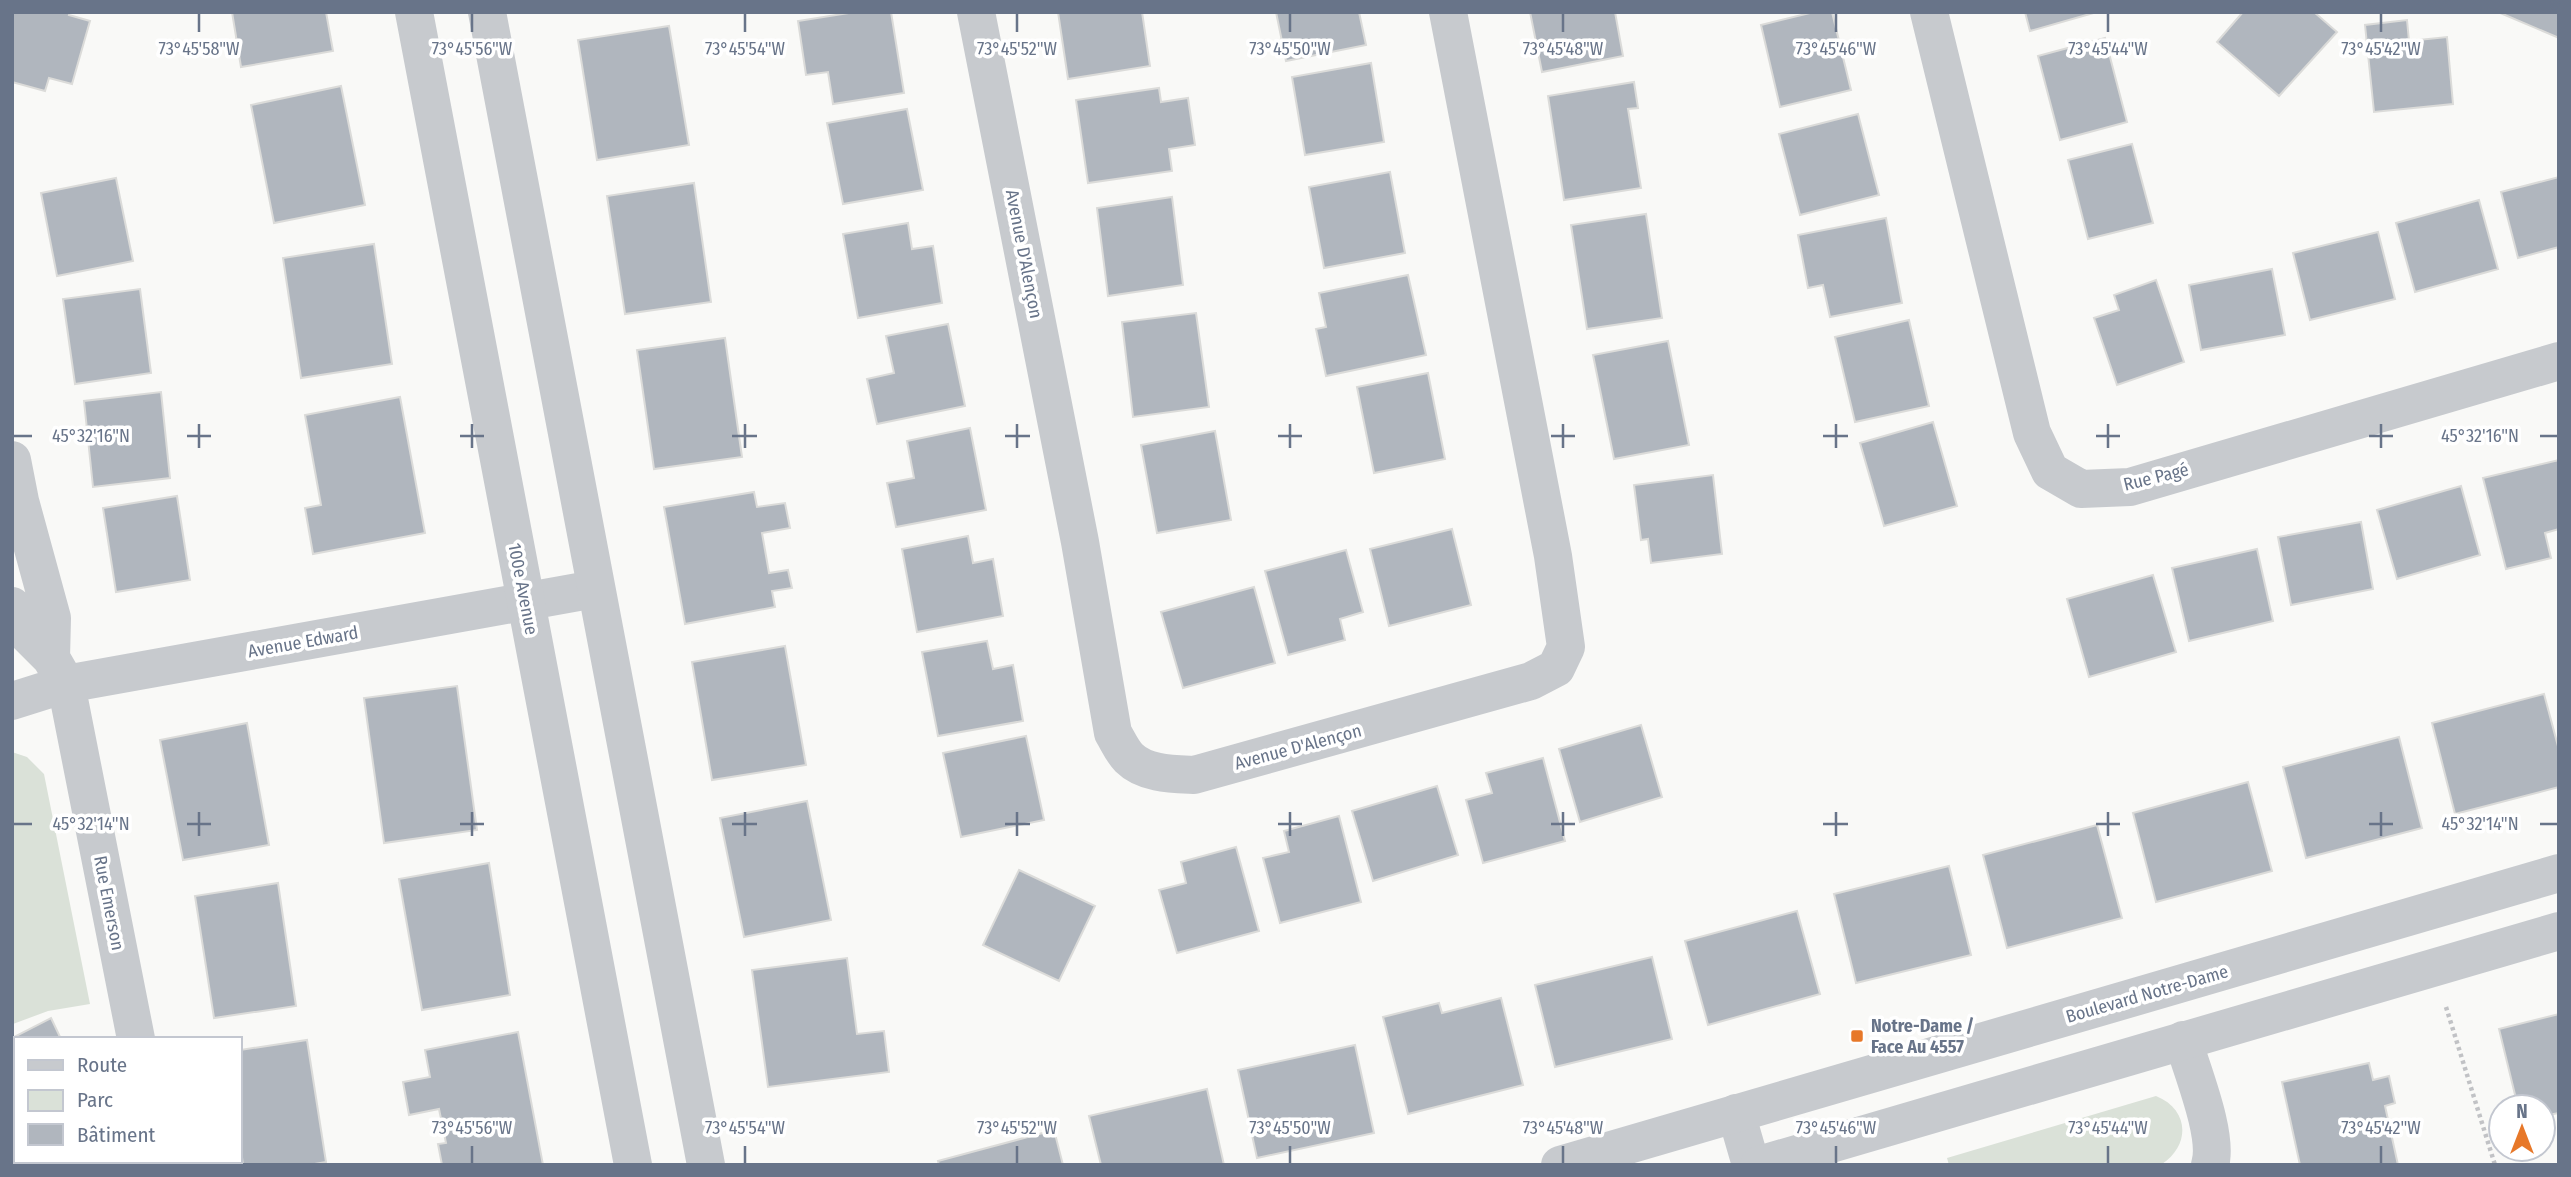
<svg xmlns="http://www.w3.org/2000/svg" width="2571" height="1177" font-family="'Fira Sans Condensed',sans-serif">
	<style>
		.green { fill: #dae1d8 }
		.building { fill: #b0b6be; stroke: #dbdbd9; stroke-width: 2 }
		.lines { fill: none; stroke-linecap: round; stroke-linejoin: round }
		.path { stroke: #c1c2c5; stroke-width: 4.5; stroke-dasharray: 3.5 3.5; stroke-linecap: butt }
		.minor { stroke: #c7cace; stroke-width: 38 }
		.tertiary { stroke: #c7cace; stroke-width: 38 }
		.ticks { fill: none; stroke: #687489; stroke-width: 2.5 }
		.poi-dot { fill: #e77829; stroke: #fff; stroke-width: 2.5 }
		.labels { text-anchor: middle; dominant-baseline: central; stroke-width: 7; stroke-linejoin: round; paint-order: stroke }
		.street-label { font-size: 18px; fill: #687489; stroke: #fff }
		.poi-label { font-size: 18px; font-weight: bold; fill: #687489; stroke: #fff; text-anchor: start }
		.ticks-label { font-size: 18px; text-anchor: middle; fill: #687489; stroke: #fff; stroke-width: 7; stroke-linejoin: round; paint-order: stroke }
	</style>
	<rect width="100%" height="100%" fill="#f9f9f7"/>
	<path class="green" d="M12 752 27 757 44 774 90 1004 48 1011 13 1024Z
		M2156 1096C2189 1109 2191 1145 2162 1164L1949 1165 1947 1158Z"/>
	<path class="building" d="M12 12H70L69 15 90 21 72 84 49 78 45 91 12 82Z
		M232 12H326L333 51 241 67Z
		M855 12H891L904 93 833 104 828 72 806 75 798 21Z
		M1058 12H1142L1150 66 1068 79Z
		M1276 12H1359L1366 45 1286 61Z
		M1530 12H1615L1623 56 1542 72Z
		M1814 12H1832L1851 90 1780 107 1761 25Z
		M2025 12H2097L2030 31Z
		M2243 12H2314L2337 32 2279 96 2217 42Z
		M2498 12H2559V38Z
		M2407 20 2409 41 2447 37 2453 104 2374 112 2365 25Z
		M669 26 689 145 597 160 578 40Z
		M2105 38 2127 122 2060 140 2038 56Z
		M1371 63 1384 142 1305 155 1292 77Z
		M1634 82 1638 108 1628 109 1641 188 1564 200 1548 96Z
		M341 86 365 205 274 223 251 105Z
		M1159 88 1161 102 1188 98 1195 145 1169 149 1172 171 1088 183 1076 100Z
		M907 109 923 190 843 204 827 123Z
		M1858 114 1879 195 1800 215 1779 134Z
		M2132 144 2153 223 2088 239 2068 160Z
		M1390 172 1405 253 1324 268 1309 187Z
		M2559 177V247L2518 258 2501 192Z
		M116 178 133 261 57 276 41 193Z
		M694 183 711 302 625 314 607 196Z
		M1172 197 1183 285 1108 296 1097 208Z
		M2479 200 2498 269 2415 292 2396 223Z
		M1646 214 1662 318 1587 329 1571 225Z
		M1886 218 1902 303 1830 317 1823 285 1808 288 1798 235Z
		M908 223 912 249 933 246 942 303 858 318 843 234Z
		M2378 232 2395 299 2310 320 2293 253Z
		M374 244 392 364 301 378 283 258Z
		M2272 269 2285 335 2201 350 2189 285Z
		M1408 275 1426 355 1326 376 1316 329 1326 327 1319 293Z
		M2156 280 2184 362 2117 385 2094 318 2119 310 2114 295Z
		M140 289 151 373 75 384 63 299Z
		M1196 313 1209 407 1133 417 1122 322Z
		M1909 320 1929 406 1855 422 1835 337Z
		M948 324 965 406 877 424 867 379 894 373 886 336Z
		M725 338 742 457 654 469 637 350Z
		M1668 341 1689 445 1614 459 1593 355Z
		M1428 373 1445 459 1374 473 1357 387Z
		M161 392 170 478 93 487 84 401Z
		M400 397 425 533 313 554 305 508 321 505 305 415Z
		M1933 422 1957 506 1884 526 1860 443Z
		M970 428 986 510 896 527 887 483 914 478 907 441Z
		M1215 431 1231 520 1157 533 1141 445Z
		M2559 460V529L2545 533 2551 558 2506 569 2483 478Z
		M1713 475 1722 554 1651 563 1648 539 1641 540 1634 485Z
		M2461 486 2480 555 2397 579 2377 510Z
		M754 492 757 507 785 503 790 528 762 533 769 573 788 570 792 588 772 591 775 607 685 624 664 507Z
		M177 496 190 580 116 592 103 508Z
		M2361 522 2373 589 2291 605 2278 537Z
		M1452 529 1471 605 1389 626 1370 549Z
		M968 536 973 563 993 559 1003 616 917 632 902 549Z
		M2257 549 2273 621 2189 641 2172 568Z
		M1346 550 1363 612 1340 619 1345 640 1288 655 1265 571Z
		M2153 575 2176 652 2089 677 2067 599Z
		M1254 587 1275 663 1183 688 1161 612Z
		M987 641 993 669 1013 665 1023 721 938 736 922 652Z
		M785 646 806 765 712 780 692 662Z
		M457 686 477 830 384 843 364 698Z
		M2544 694 2559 750V787L2455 814 2432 723Z
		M247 723 269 845 183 860 160 740Z
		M1641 725 1662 797 1580 822 1559 749Z
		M1026 736 1044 820 961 837 943 753Z
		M2399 737 2422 828 2306 858 2283 767Z
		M1543 758 1565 841 1483 863 1466 800 1492 793 1486 773Z
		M2248 782 2272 871 2156 902 2133 813Z
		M1437 786 1458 855 1373 881 1352 811Z
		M807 801 831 920 744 937 720 818Z
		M1339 816 1361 902 1280 923 1263 858 1289 852 1284 831Z
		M2097 825 2122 918 2007 948 1983 855Z
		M1236 847 1259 931 1177 953 1159 890 1186 883 1181 862Z
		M489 863 510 995 422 1010 399 879Z
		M1949 866 1971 955 1856 983 1834 894Z
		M1019 870 1095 906 1059 981 983 945Z
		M278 883 296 1006 214 1018 195 896Z
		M1797 911 1820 994 1708 1025 1685 941Z
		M1652 957 1672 1039 1555 1067 1535 985Z
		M847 958 857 1034 884 1031 889 1072 768 1087 752 970Z
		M1501 998 1523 1085 1408 1114 1383 1017 1439 1003 1442 1013Z
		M2559 1014V1113L2543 1116V1107H2518L2499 1029Z
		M51 1018 61 1039H16V1079L12 1081V1038Z
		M518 1032 543 1165H442L438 1144 446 1143 439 1109 409 1115 403 1082 430 1077 425 1050Z
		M307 1040 326 1162 309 1165H243L240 1142V1050Z
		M1355 1045 1374 1133 1257 1158 1238 1070Z
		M2369 1063 2373 1080 2389 1076 2395 1103 2385 1106 2398 1165H2300L2282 1082Z
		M12 1086 16 1093V1118L12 1120Z
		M1207 1089 1224 1165H1101L1089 1116Z
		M1054 1130 1063 1165H939L938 1161Z"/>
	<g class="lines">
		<path class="path" d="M2446 1007 2495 1165"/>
		<path class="minor" d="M976 12 1080 542 1113 733C1118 741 1122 751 1129 758 1145 774 1173 774 1194 775L1531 681 1556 668 1566 647 1553 556 1448 12
			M1929 12 2032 433 2050 471 2081 489 2130 487 2559 361
			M12 460 20 501 52 618 51 658
			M12 606 22 629 51 658 66 684 136 1039
			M12 701 66 684 595 589
			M2183 1040C2192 1071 2219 1136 2210 1165
			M1736 1113 1751 1165
			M111 1165 118 1161"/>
		<path class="tertiary" d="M414 12 633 1165
			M487 12 706 1165
			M1560 1165 2559 873
			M1759 1165 2559 931"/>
	</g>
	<path class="ticks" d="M199 14V32M472 14V32M745 14V32M1017 14V32M1290 14V32M1563 14V32M1836 14V32M2108 14V32M2381 14V32M199 424V448M472 424V448M745 424V448M1017 424V448M1290 424V448M1563 424V448M1836 424V448M2108 424V448M2381 424V448M14 436H32M187 436H211M460 436H484M732 436H757M1005 436H1030M1278 436H1302M1551 436H1575M1823 436H1848M2096 436H2120M2369 436H2393M2540 436H2557M199 812V836M472 812V836M745 812V836M1017 812V836M1290 812V836M1563 812V836M1836 812V836M2108 812V836M2381 812V836M14 824H32M187 824H211M460 824H484M732 824H757M1005 824H1030M1278 824H1302M1551 824H1575M1823 824H1848M2096 824H2120M2369 824H2393M2540 824H2557M472 1146V1163M745 1146V1163M1017 1146V1163M1290 1146V1163M1563 1146V1163M1836 1146V1163M2108 1146V1163M2381 1146V1163"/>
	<rect class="poi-dot" x="1850" y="1029" width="14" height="14" rx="3.5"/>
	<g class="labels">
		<g class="street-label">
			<text transform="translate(1024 254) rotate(79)">Avenue D'Alençon</text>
			<text transform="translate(2156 477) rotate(-14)">Rue Pagé</text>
			<text transform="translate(523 589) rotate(79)">100e Avenue</text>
			<text transform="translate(303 642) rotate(-10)">Avenue Edward</text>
			<text transform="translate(1298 747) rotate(-15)">Avenue D'Alençon</text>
			<text transform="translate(109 903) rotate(79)">Rue Emerson</text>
			<text transform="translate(2147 994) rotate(-16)">Boulevard Notre-Dame</text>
		</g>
		<g class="poi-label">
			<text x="1871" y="1026">Notre-Dame /<tspan x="1871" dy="21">Face Au 4557</tspan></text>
		</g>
	</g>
	<g class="ticks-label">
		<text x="199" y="55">73°45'58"W</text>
		<text x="472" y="55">73°45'56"W</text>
		<text x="745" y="55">73°45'54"W</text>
		<text x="1017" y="55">73°45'52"W</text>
		<text x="1290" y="55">73°45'50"W</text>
		<text x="1563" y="55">73°45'48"W</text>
		<text x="1836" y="55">73°45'46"W</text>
		<text x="2108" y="55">73°45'44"W</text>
		<text x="2381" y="55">73°45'42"W</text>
		<text x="91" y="442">45°32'16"N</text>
		<text x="2480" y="442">45°32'16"N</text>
		<text x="91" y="830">45°32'14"N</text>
		<text x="2480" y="830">45°32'14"N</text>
		<text x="472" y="1134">73°45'56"W</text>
		<text x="745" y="1134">73°45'54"W</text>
		<text x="1017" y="1134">73°45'52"W</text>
		<text x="1290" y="1134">73°45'50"W</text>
		<text x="1563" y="1134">73°45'48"W</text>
		<text x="1836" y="1134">73°45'46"W</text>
		<text x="2108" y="1134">73°45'44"W</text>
		<text x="2381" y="1134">73°45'42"W</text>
	</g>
	<rect width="2571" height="1177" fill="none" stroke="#687489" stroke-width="28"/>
	<rect x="14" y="1037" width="228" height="126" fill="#ffffff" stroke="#c3c7d0" stroke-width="2"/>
	<rect x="28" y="1060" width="35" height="10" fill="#c7cace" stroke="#c3c7d0" stroke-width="2"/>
	<text x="77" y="1072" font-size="21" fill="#687489">Route</text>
	<rect x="28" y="1090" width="35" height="21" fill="#dae1d8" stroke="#c3c7d0" stroke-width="2"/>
	<text x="77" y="1107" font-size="21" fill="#687489">Parc</text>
	<rect x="28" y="1124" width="35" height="21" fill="#b0b6be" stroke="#c3c7d0" stroke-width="2"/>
	<text x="77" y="1142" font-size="21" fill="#687489">Bâtiment</text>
	<g transform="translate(2522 1128)"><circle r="33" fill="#ffffff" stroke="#c3c7d0" stroke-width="2"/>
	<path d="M0-5L12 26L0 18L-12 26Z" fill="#e77829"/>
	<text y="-10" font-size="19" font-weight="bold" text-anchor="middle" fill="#687489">N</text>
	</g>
</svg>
